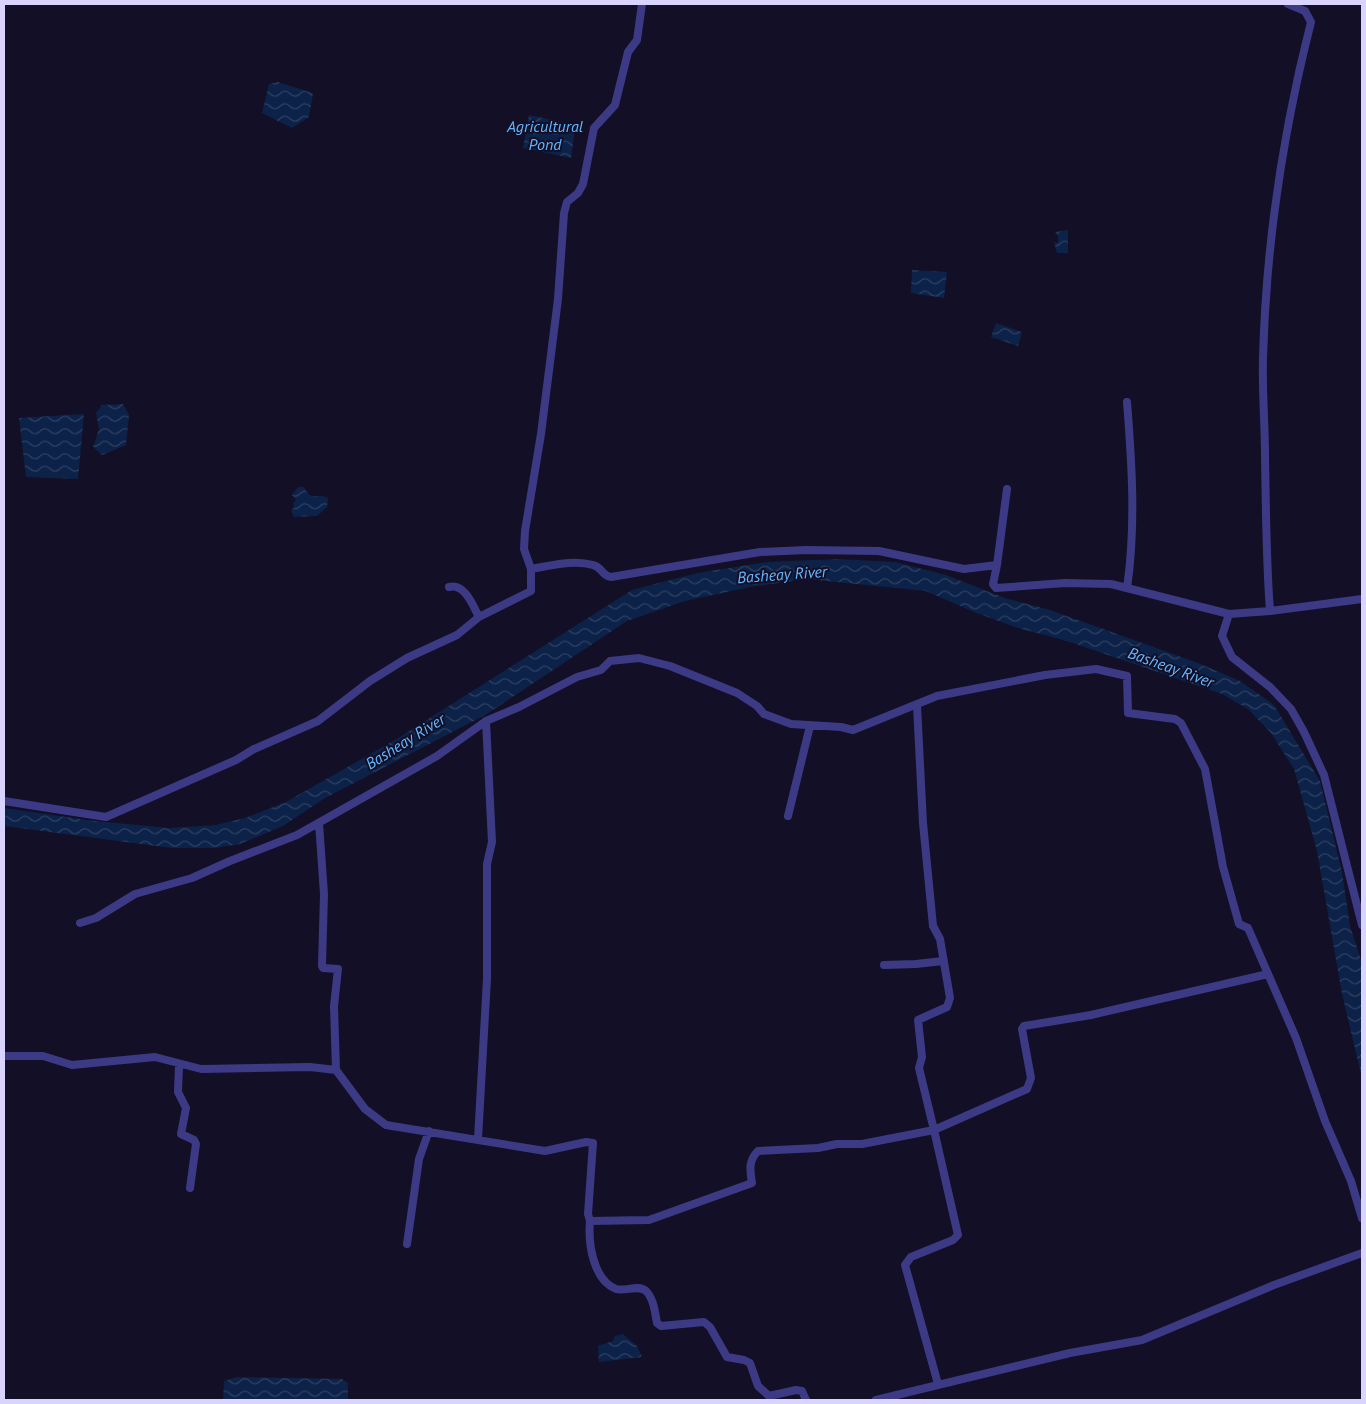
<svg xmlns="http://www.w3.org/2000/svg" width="1366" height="1404" font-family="'PT Sans',sans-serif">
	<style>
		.water { fill: url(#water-waves) }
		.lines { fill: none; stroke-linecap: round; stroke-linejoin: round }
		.minor { stroke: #3d3a85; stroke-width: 8 }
		.labels { text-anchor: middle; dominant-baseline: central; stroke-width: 4; stroke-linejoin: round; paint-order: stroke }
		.water-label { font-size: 16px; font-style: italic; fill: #62b6ff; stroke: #130f26 }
	</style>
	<defs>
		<pattern id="water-waves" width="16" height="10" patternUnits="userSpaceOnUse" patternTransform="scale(1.25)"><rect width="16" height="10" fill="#0c2248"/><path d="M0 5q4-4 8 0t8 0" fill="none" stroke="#2f4163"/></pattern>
	</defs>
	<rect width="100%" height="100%" fill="#130f26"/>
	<path class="water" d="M278 82 313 93 309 117 292 128 262 113 269 84Z
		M529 115 567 123 568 126 575 129 571 158 523 148Z
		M1068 230V253H1057L1054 242 1058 243V236L1055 232Z
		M912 270 947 272 944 298 911 293Z
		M996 323 1022 332 1018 346 991 337Z
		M123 404 129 415 126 445 102 455 93 447 99 429 96 413 102 405Z
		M84 414 78 479 26 477 19 418Z
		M298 487H304C312 503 316 492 328 498L327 507 317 516 294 517 291 511 294 507 293 503 296 500 292 495Z
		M838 559 895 562 946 575 1005 598 1050 610 1198 663 1240 681 1274 705 1320 781 1342 872 1350 926 1362 963V1078L1342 994 1317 851 1294 769 1271 733 1248 709 1222 694 1067 641 1018 628 974 612 926 591 807 579 750 587 685 601 627 621 487 714 325 798 283 826 240 844 215 848H172L4 826V808L94 821 169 828 216 825 245 818 286 802 395 740 632 590 697 573 768 562Z
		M623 1334 637 1346 642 1357 599 1362 598 1346 613 1341 615 1336Z
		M237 1377 342 1379 348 1383V1400H223L224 1381Z"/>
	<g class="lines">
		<path class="minor" d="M997 565 993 584 996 588 1065 583 1111 584 1229 614 1270 611 1362 599
			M531 569 524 549 525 531 541 434 558 299 564 213 567 202 578 193 583 184 594 128 615 105 628 52 637 40 642 4
			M449 587C465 583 473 606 479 617
			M1127 588C1136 526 1132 465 1127 402
			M1270 611C1266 559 1266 508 1265 456 1265 424 1262 391 1263 358 1266 245 1283 132 1311 22L1305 11 1288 4
			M1229 614 1222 636 1232 657 1270 687 1291 709 1304 732 1324 775 1362 925
			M917 706 923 823 933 926 940 939 950 998 947 1007 918 1020 922 1057 919 1068 934 1130 1027 1089 1031 1078 1022 1029 1024 1026 1091 1015 1268 974
			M4 801 106 817 236 760 254 749 318 721 370 681 407 658 457 635 479 617 531 591V569C550 566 573 559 593 565 602 567 602 576 611 577L760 552 806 550 879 551 964 569 997 565 1007 489
			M788 816 810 726
			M80 923 96 918 135 894 192 878 230 861 297 835 437 756 486 721 519 707 577 677 601 670 610 661 639 658 670 666 737 693 757 706 764 714 791 724 841 727 853 730 937 696 1045 675 1096 669 1127 676 1128 713 1175 719 1181 723 1205 769 1223 867 1239 924 1248 928 1296 1038 1325 1121 1351 1181 1362 1218
			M884 965 916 964 943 961
			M4 1056H43L72 1065 155 1057 201 1069 310 1067 336 1070 334 1006 338 969 323 968 322 966 324 894 319 823
			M179 1065 178 1092 186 1108 181 1134 194 1140 196 1144 190 1188
			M336 1070 365 1109 386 1125 545 1151 586 1142 593 1143 588 1214 590 1221 649 1220 752 1183C750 1170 748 1161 758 1151L818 1148 837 1144H862L934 1130 958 1235 953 1240 911 1257 905 1265 938 1384
			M478 1139 487 979V864L492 842 486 721
			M590 1221C588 1243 593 1280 616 1289 625 1292 638 1284 646 1291 654 1299 655 1313 657 1323L661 1326 704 1322 710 1327 727 1357 744 1360 750 1363 758 1386 769 1396 796 1390 802 1391 806 1400
			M407 1244 419 1159 429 1131
			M876 1400 1070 1353 1142 1340 1274 1285 1362 1253"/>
	</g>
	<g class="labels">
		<g class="water-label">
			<text x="545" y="126">Agricultural<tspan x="545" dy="18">Pond</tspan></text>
			<text transform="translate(782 574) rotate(-4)">Basheay River</text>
			<text transform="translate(1171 667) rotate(20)">Basheay River</text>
			<text transform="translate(405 741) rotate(-32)">Basheay River</text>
		</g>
	</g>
	<rect width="1366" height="1404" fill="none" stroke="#d9d4ff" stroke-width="10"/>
</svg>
